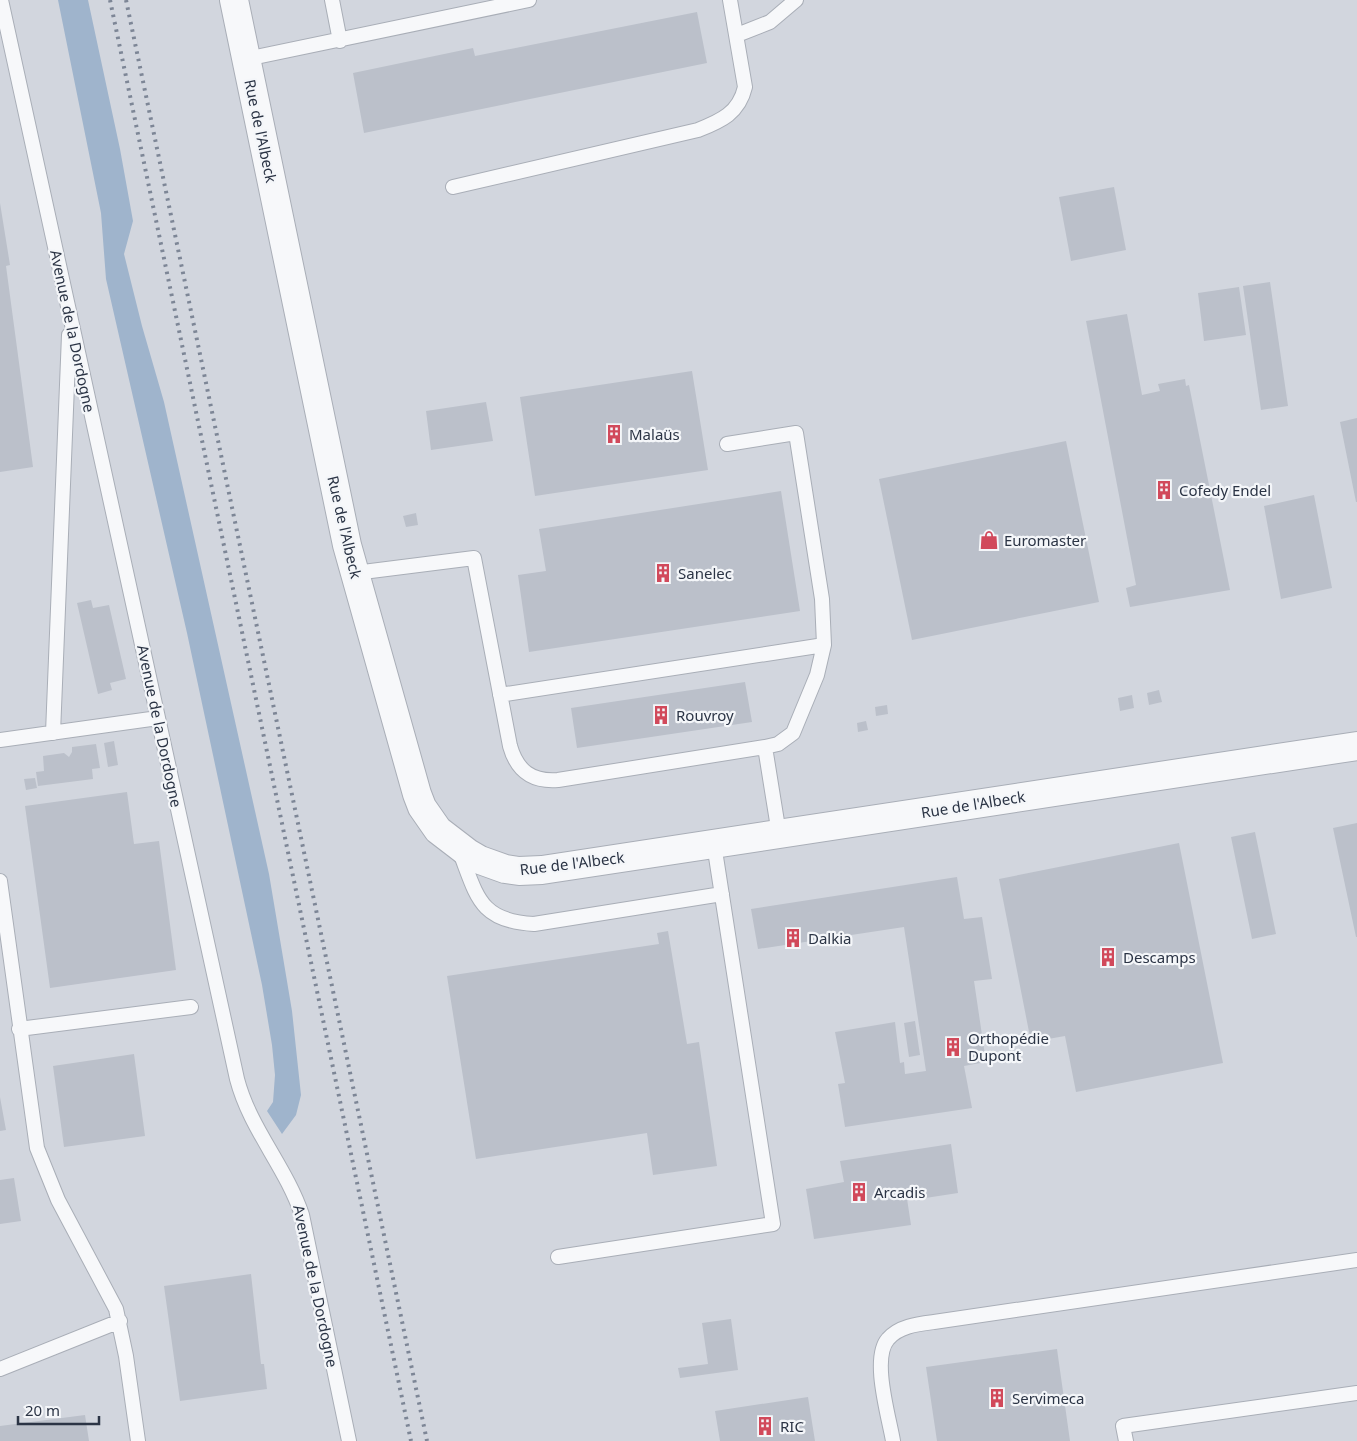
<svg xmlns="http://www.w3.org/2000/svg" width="1357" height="1441" font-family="'Noto Sans',sans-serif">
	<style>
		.built { fill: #d2d6de }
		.water { fill: #9fb4cc }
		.building { fill: #bbc0ca }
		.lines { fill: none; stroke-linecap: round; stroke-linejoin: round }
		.service-casing { stroke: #a9aeb7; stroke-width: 16 }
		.minor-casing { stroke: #a9aeb7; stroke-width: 30 }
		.service { stroke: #f7f8fa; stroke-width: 14 }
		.minor { stroke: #f7f8fa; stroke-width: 28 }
		.rail { stroke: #7d8696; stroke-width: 4; stroke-dasharray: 2.5 5; stroke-linecap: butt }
		.labels { text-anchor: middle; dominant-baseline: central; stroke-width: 4.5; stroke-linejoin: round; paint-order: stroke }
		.street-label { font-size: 15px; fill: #2b3445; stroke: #f4f6f9 }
		.poi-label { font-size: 15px; fill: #2b3445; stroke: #f4f6f9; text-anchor: start }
	</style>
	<rect width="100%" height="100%" fill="#e4e7ec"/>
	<path class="built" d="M0 0H1357V1441H0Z"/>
	<path class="water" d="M58 0H88L120 149 133 221 124 254 142 326 164 402 269 874 292 1011 301 1095 296 1115 282 1134 267 1111 273 1102 275 1075 272 1045 262 985 187 633 106 279 101 213Z"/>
	<path class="building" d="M697 12 707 63 364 133 353 73 473 48 475 56Z
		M1114 187 1126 250 1071 261 1059 197Z
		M0 203 10 265 6 266 33 467 0 472Z
		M1270 282 1288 406 1261 410 1243 286Z
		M1239 287 1246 335 1204 341 1198 293Z
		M1127 314 1142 395 1160 391 1158 384 1185 379 1186 386 1189 385 1230 590 1130 607 1126 588 1136 585 1086 321Z
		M692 371 708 470 535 496 520 397Z
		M486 402 493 441 431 450 426 411Z
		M1357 418V502H1356L1340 422Z
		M1066 441 1099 602 912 640 879 479Z
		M781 491 800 611 529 652 518 575 546 571 539 529Z
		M1314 495 1332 588 1281 599 1264 506Z
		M416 513 418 525 406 527 403 516Z
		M91 600 93 608 109 605 126 679 110 683 112 690 98 694 77 603Z
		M745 682 752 722 577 748 571 708Z
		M1159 690 1162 702 1149 705 1147 693Z
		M1132 695 1134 708 1120 711 1118 698Z
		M887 705 888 714 876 716 875 707Z
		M866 721 868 730 858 732 857 723Z
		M114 741 118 765 108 767 104 743Z
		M96 744 100 768 92 769 93 779 38 786 36 772 44 771 43 756 64 753 69 757 72 752V747Z
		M35 778 37 788 26 790 24 779Z
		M127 792 134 844 159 841 176 970 50 988 25 806Z
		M1357 823V937H1356L1333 828Z
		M1255 832 1276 934 1252 939 1231 837Z
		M1179 843 1223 1063 1076 1092 1065 1036 1031 1042 999 879Z
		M957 877 964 919 982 917 992 979 974 981 986 1062 964 1066 972 1108 845 1127 838 1084 845 1083 835 1032 895 1022 900 1063 904 1062 905 1074 926 1071 904 927 758 949 751 909Z
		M668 931 687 1044 699 1042 717 1166 653 1175 647 1133 476 1159 447 976 659 944 657 933Z
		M915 1021 920 1055 909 1057 904 1023Z
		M134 1054 145 1136 64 1147 53 1066Z
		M0 1097 6 1130 0 1131Z
		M951 1144 958 1193 919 1199 918 1191 906 1192 911 1225 814 1239 806 1189 844 1182 840 1161Z
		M14 1178 21 1221 0 1224V1180Z
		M251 1274 261 1364H264L267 1389 180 1401 164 1286Z
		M731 1319 738 1370 680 1378 678 1368 708 1364 702 1323Z
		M1057 1349 1070 1441H937L926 1367Z
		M808 1397 815 1441H720L715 1411Z
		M85 1415 89 1441H0V1426Z"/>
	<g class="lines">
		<g class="service-casing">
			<path id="service" d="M1 0 237 1079C250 1129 286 1167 302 1215L349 1441
				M332 0 340 41
				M737 35 770 22 796 0
				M246 59 529 0
				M453 187 698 130C721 121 739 113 745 87L730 0
				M727 444 796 433 822 599 824 645 817 675 793 733 778 744 765 747 779 834
				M355 573 474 558 510 746C517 771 532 782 558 780L765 747
				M500 695 824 645
				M53 733 69 335
				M0 740 158 718
				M459 850C477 895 478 921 534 924L722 894
				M0 881 37 1148 58 1200 116 1309 126 1356 138 1441
				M19 1029 191 1007
				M558 1257 773 1224 714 844
				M0 1369 120 1321
				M893 1441C889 1417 871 1358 888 1339 899 1326 918 1324 934 1322L1357 1260
				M1126 1441 1123 1426 1357 1393"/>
		</g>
		<g class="minor-casing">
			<path id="minor" d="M234 0 347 545 417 794 422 807 438 830 468 853 480 860 505 869 519 871 542 870 1357 746"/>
		</g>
		<use href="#service" class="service"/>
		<use href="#minor" class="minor"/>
		<path class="rail" d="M110 0 411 1441
			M126 0 427 1441"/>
	</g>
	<defs>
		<g id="building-bare" transform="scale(1.5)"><path d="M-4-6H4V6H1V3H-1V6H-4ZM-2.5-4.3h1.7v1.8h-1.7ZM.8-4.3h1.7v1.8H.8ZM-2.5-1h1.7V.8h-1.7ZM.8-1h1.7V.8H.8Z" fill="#d1495b" stroke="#f4f6f9" stroke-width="2.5" paint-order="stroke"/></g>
		<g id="shop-bare" transform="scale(1.5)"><path d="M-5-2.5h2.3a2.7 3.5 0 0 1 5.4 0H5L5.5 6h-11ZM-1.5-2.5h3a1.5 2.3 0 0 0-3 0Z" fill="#d1495b" stroke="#f4f6f9" stroke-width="2.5" paint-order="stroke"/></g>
	</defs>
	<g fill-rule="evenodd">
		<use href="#building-bare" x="614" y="434"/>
		<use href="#building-bare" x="1164" y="490"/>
		<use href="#shop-bare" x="989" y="540"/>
		<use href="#building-bare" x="663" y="573"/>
		<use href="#building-bare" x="661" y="715"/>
		<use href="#building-bare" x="793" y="938"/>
		<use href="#building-bare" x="1108" y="957"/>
		<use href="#building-bare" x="953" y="1047"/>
		<use href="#building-bare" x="859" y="1192"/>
		<use href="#building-bare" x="997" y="1398"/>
		<use href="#building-bare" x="765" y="1426"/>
	</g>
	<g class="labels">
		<g class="street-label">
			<text transform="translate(261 131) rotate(78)">Rue de l'Albeck</text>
			<text transform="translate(73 331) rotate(78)">Avenue de la Dordogne</text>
			<text transform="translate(345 527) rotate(77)">Rue de l'Albeck</text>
			<text transform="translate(160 726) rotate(78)">Avenue de la Dordogne</text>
			<text transform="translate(973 804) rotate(-9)">Rue de l'Albeck</text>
			<text transform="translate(572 863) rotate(-7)">Rue de l'Albeck</text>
			<text transform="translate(316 1286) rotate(78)">Avenue de la Dordogne</text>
		</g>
		<g class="poi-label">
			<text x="629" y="434">Malaüs</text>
			<text x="1179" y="490">Cofedy Endel</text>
			<text x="1004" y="540">Euromaster</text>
			<text x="678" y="573">Sanelec</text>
			<text x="676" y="715">Rouvroy</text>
			<text x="808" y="938">Dalkia</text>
			<text x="1123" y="957">Descamps</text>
			<text x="968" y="1038">Orthopédie<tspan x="968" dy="17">Dupont</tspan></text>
			<text x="874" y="1192">Arcadis</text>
			<text x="1012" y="1398">Servimeca</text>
			<text x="780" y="1426">RIC</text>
		</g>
	</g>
	<path d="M18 1416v8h81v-8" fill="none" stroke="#2b3445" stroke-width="2.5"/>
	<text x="25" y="1416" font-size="15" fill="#2b3445" stroke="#f4f6f9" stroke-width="4" paint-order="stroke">20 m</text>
</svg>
